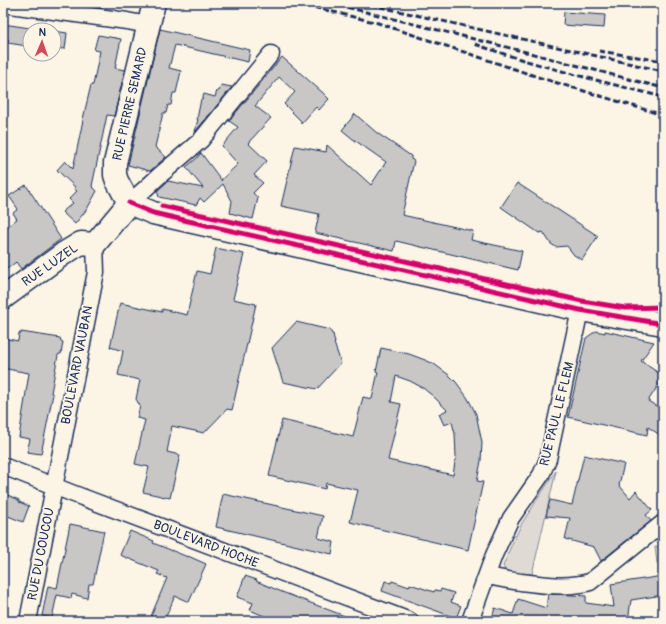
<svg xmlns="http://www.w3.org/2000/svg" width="666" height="624" font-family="Pangolin,sans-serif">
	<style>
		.green { fill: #dfdbd4; stroke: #7d8599 }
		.building { fill: #c8c7c6; stroke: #1b2f5e; fill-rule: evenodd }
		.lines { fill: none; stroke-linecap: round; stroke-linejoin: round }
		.street-casing { stroke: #1b2f5e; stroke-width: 19 }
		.secondary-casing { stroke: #1b2f5e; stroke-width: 25 }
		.street { stroke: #fcf5e5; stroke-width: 16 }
		.secondary { stroke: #fcf5e5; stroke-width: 22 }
		.rail { stroke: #1b2f5e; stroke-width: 3; stroke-dasharray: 6 3; stroke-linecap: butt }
		.cycleway-casing { stroke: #fcf5e5; stroke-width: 8 }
		.cycleway { stroke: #d6006c; stroke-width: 5 }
		.labels { text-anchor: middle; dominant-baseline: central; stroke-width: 3.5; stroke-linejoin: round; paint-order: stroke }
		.street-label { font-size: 13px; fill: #1b2f5e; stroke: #fcf5e5 }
	</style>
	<rect width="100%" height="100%" fill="#fcf5e5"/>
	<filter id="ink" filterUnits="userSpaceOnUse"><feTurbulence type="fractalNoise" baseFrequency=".025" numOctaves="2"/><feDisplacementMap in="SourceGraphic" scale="8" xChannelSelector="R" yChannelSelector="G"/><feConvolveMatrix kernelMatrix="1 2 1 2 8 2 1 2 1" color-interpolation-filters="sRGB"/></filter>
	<g filter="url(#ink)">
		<path class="green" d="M556 471 532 574H507L503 566 511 546 522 523Z
			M663 546V562L657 563 655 547Z"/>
		<path class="building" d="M564 12 605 15 604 28 563 25Z
			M3 24 30 28V46L28 45 27 46 8 43V39L3 38Z
			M160 29 250 50 248 62 175 45 169 68 181 71 176 93H173L171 105H168L166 113H163L155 147 166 157 150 171 128 165Z
			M54 31 67 33 65 49 54 48Z
			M98 35 121 39 115 68 125 70 114 116 107 115 92 186 97 191 87 209 75 224 62 212 73 203 69 199 77 191 74 189 75 187 57 170 65 161 73 169 85 110 91 85H93L100 51 94 50Z
			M282 57 322 92 329 99 319 110 316 107 301 124V121L284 104 295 92 279 77 255 106 271 118 248 143 267 161 254 175 263 183 253 193 258 198 253 219 230 213 232 201 223 184 204 202 200 198 196 205 159 197 157 191 168 181 203 188 186 167 196 159 201 153 222 181 221 180 238 164 222 146 238 127 229 121Z
			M221 85 232 87 195 132 198 119H197L201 99 202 100 204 94 215 97 217 91H219Z
			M355 114 377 133 411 156V159L414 161 402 215 473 231 471 240 522 251 518 270 396 241 394 251 315 233 319 214 281 206 295 146 326 152 327 145 371 185 386 162 353 139 342 130Z
			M517 183 598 236 582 260 574 255 567 246 556 247 551 244 543 232 539 233 501 207Z
			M26 185 61 239 21 269 16 262 3 272V230L17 219 13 213 18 209 9 196Z
			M216 248 244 254 233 299 256 304 232 410 227 409 204 433 172 426 167 452 180 455 170 498 143 492 149 467 135 464 145 420 137 418 140 406 136 399 140 380 118 375 123 351 110 347 120 303 162 312V309L187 315 197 271 210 274Z
			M296 322 330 330 332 334H333L335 343H334L341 363 317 389 283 382 272 348Z
			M596 331 605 333V331L654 342 641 361 663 376V378L648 401 663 410V437L648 427 647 435 568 417 586 338Z
			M21 332 60 338 61 341 63 342 61 354H59L58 355 51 393 53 394 41 454 27 452 30 439 19 437 29 373 7 369 3 363V338L18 341 19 333 21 334Z
			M381 348 409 354 425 360 434 364 449 375 456 382 467 397 472 406 476 414 480 433 482 442 481 461 477 481 483 482 468 550 350 522 358 490 326 483 325 489 269 476 282 420 353 437 363 397 372 399 378 372H376ZM396 376 410 381 423 388 434 397 447 410 439 414 444 425 452 422 455 434 456 456 453 475 388 460 401 404 391 402Z
			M584 455 624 464 619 485 630 498 636 491 652 510 646 515 651 521 601 561 594 547 565 539 570 518 546 516 550 500 572 505Z
			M3 493 19 500V502L29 506 23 522 3 514Z
			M223 494 323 516 318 538 334 542 332 554 216 527Z
			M70 524 104 531 93 584H89L87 598 72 594 71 598 57 595 52 618 42 616 48 586 57 588Z
			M130 531 154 541 153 543 188 557V556L206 564 189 602 175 596 164 621H149L167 578 157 574 159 571 120 555Z
			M245 576 257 580 256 581 282 592 355 620V621H276L250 610 253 603 237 597Z
			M663 576V595L631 600 628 621H491L495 608 513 614 518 599 546 608 548 594 572 595 586 596V603L614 607 611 584Z
			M385 581 391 583 392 581 409 587 410 584 434 592 435 590 440 591 441 589 454 593 451 602 461 606 456 618 382 591Z"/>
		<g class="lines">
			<g class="street-casing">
				<path id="street" d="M3 4 127 21 148 25
					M129 203 145 189 159 176 201 140 271 54
					M3 466 74 494 410 621
					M487 575C498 579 509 580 521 582 543 585 569 588 590 582L663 523
					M28 621 96 272 95 244
					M470 621 494 555 511 518 541 475 548 459 580 310"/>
			</g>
			<g class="secondary-casing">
				<path id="secondary" d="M129 203 153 213 580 310 663 324
					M129 203 117 181 115 175V163L154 3
					M3 298 63 254 81 243 95 244 129 203"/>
			</g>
			<use href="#street" class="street"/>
			<use href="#secondary" class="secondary"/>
			<path class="rail" d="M297 3 378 23 541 78 663 115
				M330 3 522 51 663 88
				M363 3 663 71
				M475 44C536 66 600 81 663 97
				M599 51 663 61"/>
			<g class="cycleway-casing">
				<path id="cycleway" d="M129 203 153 213 580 310 663 324
					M162 206 582 301 625 308 663 307"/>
			</g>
			<use href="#cycleway" class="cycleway"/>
		</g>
	</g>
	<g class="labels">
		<g class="street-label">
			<text transform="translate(130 104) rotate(-77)">RUE PIERRE SEMARD</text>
			<text transform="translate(50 265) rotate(-35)">RUE LUZEL</text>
			<text transform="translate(77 365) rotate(-79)">BOULEVARD VAUBAN</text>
			<text transform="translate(557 414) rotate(-76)">RUE PAUL LE FLEM</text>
			<text transform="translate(206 544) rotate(21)">BOULEVARD HOCHE</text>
			<text transform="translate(41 554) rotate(-79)">RUE DU COUCOU</text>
		</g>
	</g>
	<rect width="666" height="624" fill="none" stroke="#fcf5e5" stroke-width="16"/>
	<rect x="8" y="8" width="650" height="608" fill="none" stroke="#1b2f5e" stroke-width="1.5" filter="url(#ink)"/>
	<g transform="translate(42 42) rotate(2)"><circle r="19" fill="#fcf5e5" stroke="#a2a6af"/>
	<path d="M0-3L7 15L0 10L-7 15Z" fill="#d1495b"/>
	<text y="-6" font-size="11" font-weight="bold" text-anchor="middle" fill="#1b2f5e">N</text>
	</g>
</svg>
